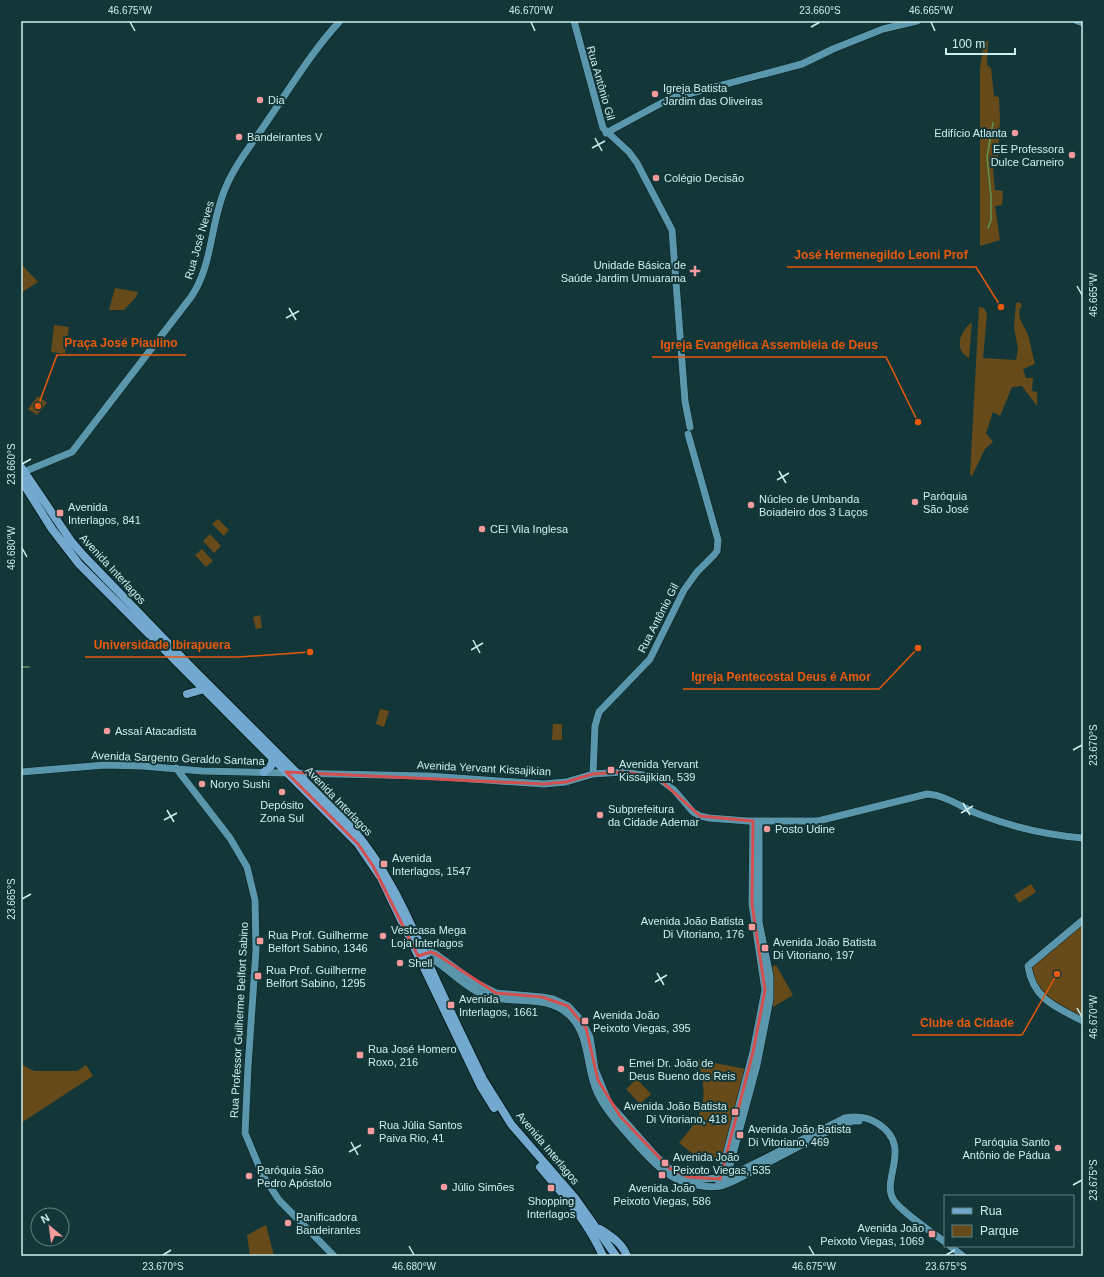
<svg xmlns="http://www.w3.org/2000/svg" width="1104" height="1277" font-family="Arial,sans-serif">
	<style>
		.green { fill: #664a19 }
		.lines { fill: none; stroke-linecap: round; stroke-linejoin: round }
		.stream { stroke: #609454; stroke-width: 1.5 }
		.secondary-casing { stroke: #071d1d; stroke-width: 8 }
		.primary-casing { stroke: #071d1d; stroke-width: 10 }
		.secondary { stroke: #5b97ac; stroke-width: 7 }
		.primary { stroke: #73a9cf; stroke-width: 8 }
		.marked { fill: none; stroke: #d45050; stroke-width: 3; stroke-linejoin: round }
		.ticks { fill: none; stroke: #cdeeee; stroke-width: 1.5 }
		.poi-dot { fill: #f59b9e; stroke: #133738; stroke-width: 1.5 }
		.labels { text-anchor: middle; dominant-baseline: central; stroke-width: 4; stroke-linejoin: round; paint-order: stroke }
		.street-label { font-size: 11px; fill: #cdeeee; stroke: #133738 }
		.poi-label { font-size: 11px; fill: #cdeeee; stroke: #133738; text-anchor: start }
		.leader { fill: none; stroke: #e8590c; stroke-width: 1.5 }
		.callout-dot { fill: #e8590c; stroke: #133738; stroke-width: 1.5 }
		.callout-label { font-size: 12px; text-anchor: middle; font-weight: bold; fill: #e8590c; stroke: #133738; stroke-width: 4; stroke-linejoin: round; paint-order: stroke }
		.neatline { fill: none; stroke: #cdeeee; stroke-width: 1.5 }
		.ticks-label { font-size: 10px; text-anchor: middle; fill: #cdeeee }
	</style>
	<rect width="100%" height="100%" fill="#133738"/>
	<path class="green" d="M984 41H988L987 65 991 68 994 96 999 97 1000 121 998 158H992L995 190 1003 191 1002 205 995 206 1000 240 980 246V69Z
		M21 264 38 282 22 292 21 290Z
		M115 288 138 292 136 297 124 310H109Z
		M1020 302 1022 307 1020 308C1017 320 1024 324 1028 335 1031 344 1032 355 1035 364L1023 369 1026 378H1033L1032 391 1037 392V406L1022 386 1012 387 1000 416 993 412 986 433 993 442 985 449 972 476 970 475 979 307 984 308 987 314 983 358 1016 360 1018 349 1014 327 1016 303Z
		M972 322 969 358C953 350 960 331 972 322Z
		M54 325 69 327 65 354 51 352Z
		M38 396 47 403 37 415 28 409Z
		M218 519 229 530 224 536 212 524Z
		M210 534 221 546 214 553 203 541Z
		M202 549 213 561 206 567 195 555Z
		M260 615 262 628 256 629 253 617Z
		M380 709 389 711 384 727 376 724Z
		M553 724H562V740H552Z
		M1031 884 1036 892 1019 903 1014 895Z
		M1083 923V1023L1038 994 1031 967Z
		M776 965 793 995 773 1007 772 967Z
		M698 1060 746 1069 721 1162 693 1154 679 1143C706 1112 708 1099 698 1060Z
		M21 1064 34 1071H77L86 1065 93 1076 21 1123Z
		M637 1079 651 1094 640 1104 626 1089Z
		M266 1225 274 1256H250L247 1235Z"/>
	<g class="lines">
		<path class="stream" d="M988 228 991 220V196L987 157 993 123
			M21 667H29"/>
		<g class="secondary-casing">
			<path id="secondary" d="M574 21 603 128 629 152 637 163 672 230 685 401 690 427
				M1077 21 1083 23
				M606 133 669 99 802 64 833 49 883 29 917 21
				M21 473 72 452 191 297C213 265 210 224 225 189 235 164 255 140 270 117 292 85 313 50 340 21
				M176 768 230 838 247 867 255 900 256 950 248 1067 245 1133 263 1176 279 1200 334 1256
				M21 772 105 765 142 766 202 771 428 776 544 784 566 782 593 774 622 772 657 777 674 790 693 812 700 816 709 818 748 821H818L927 794C947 795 965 810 984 816 1016 828 1049 835 1083 838
				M593 774 595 726 599 712 650 659 684 590 697 572 714 555 717 551 718 540 688 434
				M1083 920 1028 966C1033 999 1056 1007 1083 1021
				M420 955 431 952 436 954 476 983 496 993 542 997 553 999 568 1006 581 1020 590 1037 595 1069 609 1103 657 1157 669 1168 678 1174 699 1179 726 1178 845 1118C856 1116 867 1117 877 1123 914 1146 881 1178 893 1199 900 1211 932 1232 945 1242
				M422 962 427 960 435 961C451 971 466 988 484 995 513 1006 549 992 572 1018 590 1038 586 1068 597 1092 607 1113 623 1129 639 1147 658 1168 674 1184 703 1186 709 1187 719 1187 724 1185 737 1181 750 1172 762 1166 786 1153 810 1141 835 1128L853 1121H859
				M726 1180 757 1065 770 999V976L759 922V821
				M719 1182 753 1052 765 990 752 904 753 821
				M950 1246 963 1256"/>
		</g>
		<g class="primary-casing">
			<path id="primary" d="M21 467 71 541 84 556 193 669 352 828C390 872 412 927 436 980 451 1013 467 1046 483 1079L511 1124 575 1198 616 1256
				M21 480 52 529 79 564 358 844 381 878 481 1087 494 1108
				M187 694 201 690 205 684
				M264 772 271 766 273 758
				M540 1167C564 1195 588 1222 603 1256
				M600 1229C612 1237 622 1243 627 1256"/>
		</g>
		<use href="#secondary" class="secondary"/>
		<use href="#primary" class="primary"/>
	</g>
	<path class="marked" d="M286 772 544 784 566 782 593 774 622 772 657 777 700 816 753 821 752 904 765 990 753 1052 720 1179 688 1177 669 1168 620 1116 598 1080 586 1028 568 1006 542 997 496 993 436 954 431 952 418 956 373 866 358 844Z"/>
	<path class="ticks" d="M130 22 135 31M531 22 535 31M931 22 935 31M811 27 820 22M595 138 602 151M592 148 605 141M1077 286 1082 295M289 308 296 320M286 318 299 311M22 464 31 459M779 471 786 483M777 480 789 473M22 548 27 557M473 640 480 653M471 650 483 643M1073 750 1082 745M963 803 970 815M167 810 174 822M961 813 973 806M164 820 177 813M22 899 31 894M657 973 664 985M655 982 667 975M1077 1008 1082 1017M351 1142 358 1155M349 1152 361 1145M1073 1185 1082 1180M409 1246 414 1255M809 1246 814 1255M163 1255 171 1250M946 1255 955 1250"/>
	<g class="poi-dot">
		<circle cx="655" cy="94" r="4"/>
		<circle cx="260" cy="100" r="4"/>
		<circle cx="1015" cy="133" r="4"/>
		<circle cx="239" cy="137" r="4"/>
		<circle cx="1072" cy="155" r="4"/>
		<circle cx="656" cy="178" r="4"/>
		<path d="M693 265h4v4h4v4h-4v4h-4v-4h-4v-4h4z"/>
		<circle cx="915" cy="502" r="4"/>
		<circle cx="751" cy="505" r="4"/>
		<rect x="56" y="509" width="8" height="8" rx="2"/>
		<circle cx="482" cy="529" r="4"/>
		<circle cx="107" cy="731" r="4"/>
		<rect x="607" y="766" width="8" height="8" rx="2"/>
		<circle cx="202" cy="784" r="4"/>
		<circle cx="282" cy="792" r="4"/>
		<circle cx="600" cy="815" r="4"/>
		<circle cx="767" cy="829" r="4"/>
		<rect x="380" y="860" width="8" height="8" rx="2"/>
		<rect x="748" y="923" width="8" height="8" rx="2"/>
		<circle cx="383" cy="936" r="4"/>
		<rect x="256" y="937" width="8" height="8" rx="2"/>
		<rect x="761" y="944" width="8" height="8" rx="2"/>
		<circle cx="400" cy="963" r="4"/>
		<rect x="254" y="972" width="8" height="8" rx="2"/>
		<rect x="447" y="1001" width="8" height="8" rx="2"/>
		<rect x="581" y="1017" width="8" height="8" rx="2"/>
		<rect x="356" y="1051" width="8" height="8" rx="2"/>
		<circle cx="621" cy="1069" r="4"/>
		<rect x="731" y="1108" width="8" height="8" rx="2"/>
		<rect x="367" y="1127" width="8" height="8" rx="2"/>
		<rect x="736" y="1131" width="8" height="8" rx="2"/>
		<circle cx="1058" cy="1148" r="4"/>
		<rect x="661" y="1159" width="8" height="8" rx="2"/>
		<rect x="658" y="1171" width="8" height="8" rx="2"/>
		<circle cx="249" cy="1176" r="4"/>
		<circle cx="444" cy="1187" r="4"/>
		<rect x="547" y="1184" width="8" height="8" rx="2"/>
		<circle cx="288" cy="1223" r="4"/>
		<rect x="928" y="1230" width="8" height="8" rx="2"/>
	</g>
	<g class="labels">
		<g class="street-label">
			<text transform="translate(601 83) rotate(74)">Rua Antônio Gil</text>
			<text transform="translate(199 240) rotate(-74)">Rua José Neves</text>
			<text transform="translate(113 569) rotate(47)">Avenida Interlagos</text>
			<text transform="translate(658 618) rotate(-63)">Rua Antônio Gil</text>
			<text transform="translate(178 758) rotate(2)">Avenida Sargento Geraldo Santana</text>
			<text transform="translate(484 768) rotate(3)">Avenida Yervant Kissajikian</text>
			<text transform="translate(339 801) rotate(46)">Avenida Interlagos</text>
			<text transform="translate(239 1020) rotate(-87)">Rua Professor Guilherme Belfort Sabino</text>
			<text transform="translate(548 1148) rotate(50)">Avenida Interlagos</text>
		</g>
		<g class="poi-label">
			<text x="663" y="88">Igreja Batista<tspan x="663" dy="13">Jardim das Oliveiras</tspan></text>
			<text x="268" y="100">Dia</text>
			<text x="1007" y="133" text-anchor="end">Edifício Atlanta</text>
			<text x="247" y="137">Bandeirantes V</text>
			<text x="1064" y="149" text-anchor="end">EE Professora<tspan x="1064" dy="13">Dulce Carneiro</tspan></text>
			<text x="664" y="178">Colégio Decisão</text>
			<text x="686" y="265" text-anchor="end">Unidade Básica de<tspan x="686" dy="13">Saúde Jardim Umuarama</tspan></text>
			<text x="923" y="496">Paróquia<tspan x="923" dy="13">São José</tspan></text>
			<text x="759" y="499">Núcleo de Umbanda<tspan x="759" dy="13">Boiadeiro dos 3 Laços</tspan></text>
			<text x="68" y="507">Avenida<tspan x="68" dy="13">Interlagos, 841</tspan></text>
			<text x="490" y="529">CEI Vila Inglesa</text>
			<text x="115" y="731">Assaí Atacadista</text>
			<text x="619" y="764">Avenida Yervant<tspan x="619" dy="13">Kissajikian, 539</tspan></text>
			<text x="210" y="784">Noryo Sushi</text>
			<text x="282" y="805" text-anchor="middle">Depósito<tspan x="282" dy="13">Zona Sul</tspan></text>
			<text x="608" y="809">Subprefeitura<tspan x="608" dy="13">da Cidade Ademar</tspan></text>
			<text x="775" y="829">Posto Udine</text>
			<text x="392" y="858">Avenida<tspan x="392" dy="13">Interlagos, 1547</tspan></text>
			<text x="744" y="921" text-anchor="end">Avenida João Batista<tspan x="744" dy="13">Di Vitoriano, 176</tspan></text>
			<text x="391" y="930">Vestcasa Mega<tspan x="391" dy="13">Loja Interlagos</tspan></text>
			<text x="268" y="935">Rua Prof. Guilherme<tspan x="268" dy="13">Belfort Sabino, 1346</tspan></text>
			<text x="773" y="942">Avenida João Batista<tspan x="773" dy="13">Di Vitoriano, 197</tspan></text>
			<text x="408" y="963">Shell</text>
			<text x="266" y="970">Rua Prof. Guilherme<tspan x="266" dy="13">Belfort Sabino, 1295</tspan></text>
			<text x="459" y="999">Avenida<tspan x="459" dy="13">Interlagos, 1661</tspan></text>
			<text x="593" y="1015">Avenida João<tspan x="593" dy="13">Peixoto Viegas, 395</tspan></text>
			<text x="368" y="1049">Rua José Homero<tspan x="368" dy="13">Roxo, 216</tspan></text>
			<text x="629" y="1063">Emei Dr. João de<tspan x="629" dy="13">Deus Bueno dos Reis</tspan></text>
			<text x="727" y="1106" text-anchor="end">Avenida João Batista<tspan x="727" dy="13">Di Vitoriano, 418</tspan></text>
			<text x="379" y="1125">Rua Júlia Santos<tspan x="379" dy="13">Paiva Rio, 41</tspan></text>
			<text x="748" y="1129">Avenida João Batista<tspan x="748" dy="13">Di Vitoriano, 469</tspan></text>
			<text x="1050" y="1142" text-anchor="end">Paróquia Santo<tspan x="1050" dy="13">Antônio de Pádua</tspan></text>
			<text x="673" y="1157">Avenida João<tspan x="673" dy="13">Peixoto Viegas, 535</tspan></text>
			<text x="257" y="1170">Paróquia São<tspan x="257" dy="13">Pedro Apóstolo</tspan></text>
			<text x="452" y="1187">Júlio Simões</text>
			<text x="662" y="1188" text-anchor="middle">Avenida João<tspan x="662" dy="13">Peixoto Viegas, 586</tspan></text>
			<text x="551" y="1201" text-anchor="middle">Shopping<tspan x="551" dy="13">Interlagos</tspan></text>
			<text x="296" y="1217">Panificadora<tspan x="296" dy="13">Bandeirantes</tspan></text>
			<text x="924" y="1228" text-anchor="end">Avenida João<tspan x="924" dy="13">Peixoto Viegas, 1069</tspan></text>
		</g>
	</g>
	<path class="leader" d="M1001 307L976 267H787M38 406L57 355H186M918 422L886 357H652M310 652L238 657H85M918 648L879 689H683M1057 974L1022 1035H912"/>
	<g class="callout-dot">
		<circle cx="1001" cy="307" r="4"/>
		<circle cx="38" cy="406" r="4"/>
		<circle cx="918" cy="422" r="4"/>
		<circle cx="310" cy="652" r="4"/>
		<circle cx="918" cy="648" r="4"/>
		<circle cx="1057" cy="974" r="4"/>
	</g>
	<g class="callout-label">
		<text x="881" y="259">José Hermenegildo Leoni Prof</text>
		<text x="121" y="347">Praça José Piaulino</text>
		<text x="769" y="349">Igreja Evangélica Assembleia de Deus</text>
		<text x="162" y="649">Universidade Ibirapuera</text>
		<text x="781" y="681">Igreja Pentecostal Deus é Amor</text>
		<text x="967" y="1027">Clube da Cidade</text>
	</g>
	<rect width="1104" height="1277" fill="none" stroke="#133738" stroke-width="44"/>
	<rect x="944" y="1195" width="130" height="52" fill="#133738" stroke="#5d8081"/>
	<rect x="952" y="1208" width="20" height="6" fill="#73a9cf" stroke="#5d8081"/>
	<text x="980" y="1215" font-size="12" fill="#cdeeee">Rua</text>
	<rect x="952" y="1225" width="20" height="12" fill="#664a19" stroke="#5d8081"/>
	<text x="980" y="1235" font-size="12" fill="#cdeeee">Parque</text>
	<g transform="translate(50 1227) rotate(331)"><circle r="19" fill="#133738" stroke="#5d8081"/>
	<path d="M0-3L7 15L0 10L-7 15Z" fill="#f59b9e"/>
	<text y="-6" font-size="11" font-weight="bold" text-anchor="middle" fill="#cdeeee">N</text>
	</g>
	<path d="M946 48v6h69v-6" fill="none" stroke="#cdeeee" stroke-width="2"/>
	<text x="952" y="48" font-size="12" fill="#cdeeee" stroke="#133738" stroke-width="3" paint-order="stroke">100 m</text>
	<rect x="22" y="22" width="1060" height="1233" class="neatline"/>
	<g class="ticks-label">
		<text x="130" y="14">46.675°W</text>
		<text x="531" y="14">46.670°W</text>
		<text x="820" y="14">23.660°S</text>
		<text x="931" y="14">46.665°W</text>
		<text transform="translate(1093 295) rotate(-90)" y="4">46.665°W</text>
		<text transform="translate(11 464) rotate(-90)" y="4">23.660°S</text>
		<text transform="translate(11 548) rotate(-90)" y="4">46.680°W</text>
		<text transform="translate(1093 745) rotate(-90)" y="4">23.670°S</text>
		<text transform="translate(11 899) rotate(-90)" y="4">23.665°S</text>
		<text transform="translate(1093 1017) rotate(-90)" y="4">46.670°W</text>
		<text transform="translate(1093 1180) rotate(-90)" y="4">23.675°S</text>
		<text x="163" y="1270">23.670°S</text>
		<text x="414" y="1270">46.680°W</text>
		<text x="814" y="1270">46.675°W</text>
		<text x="946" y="1270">23.675°S</text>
	</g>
</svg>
